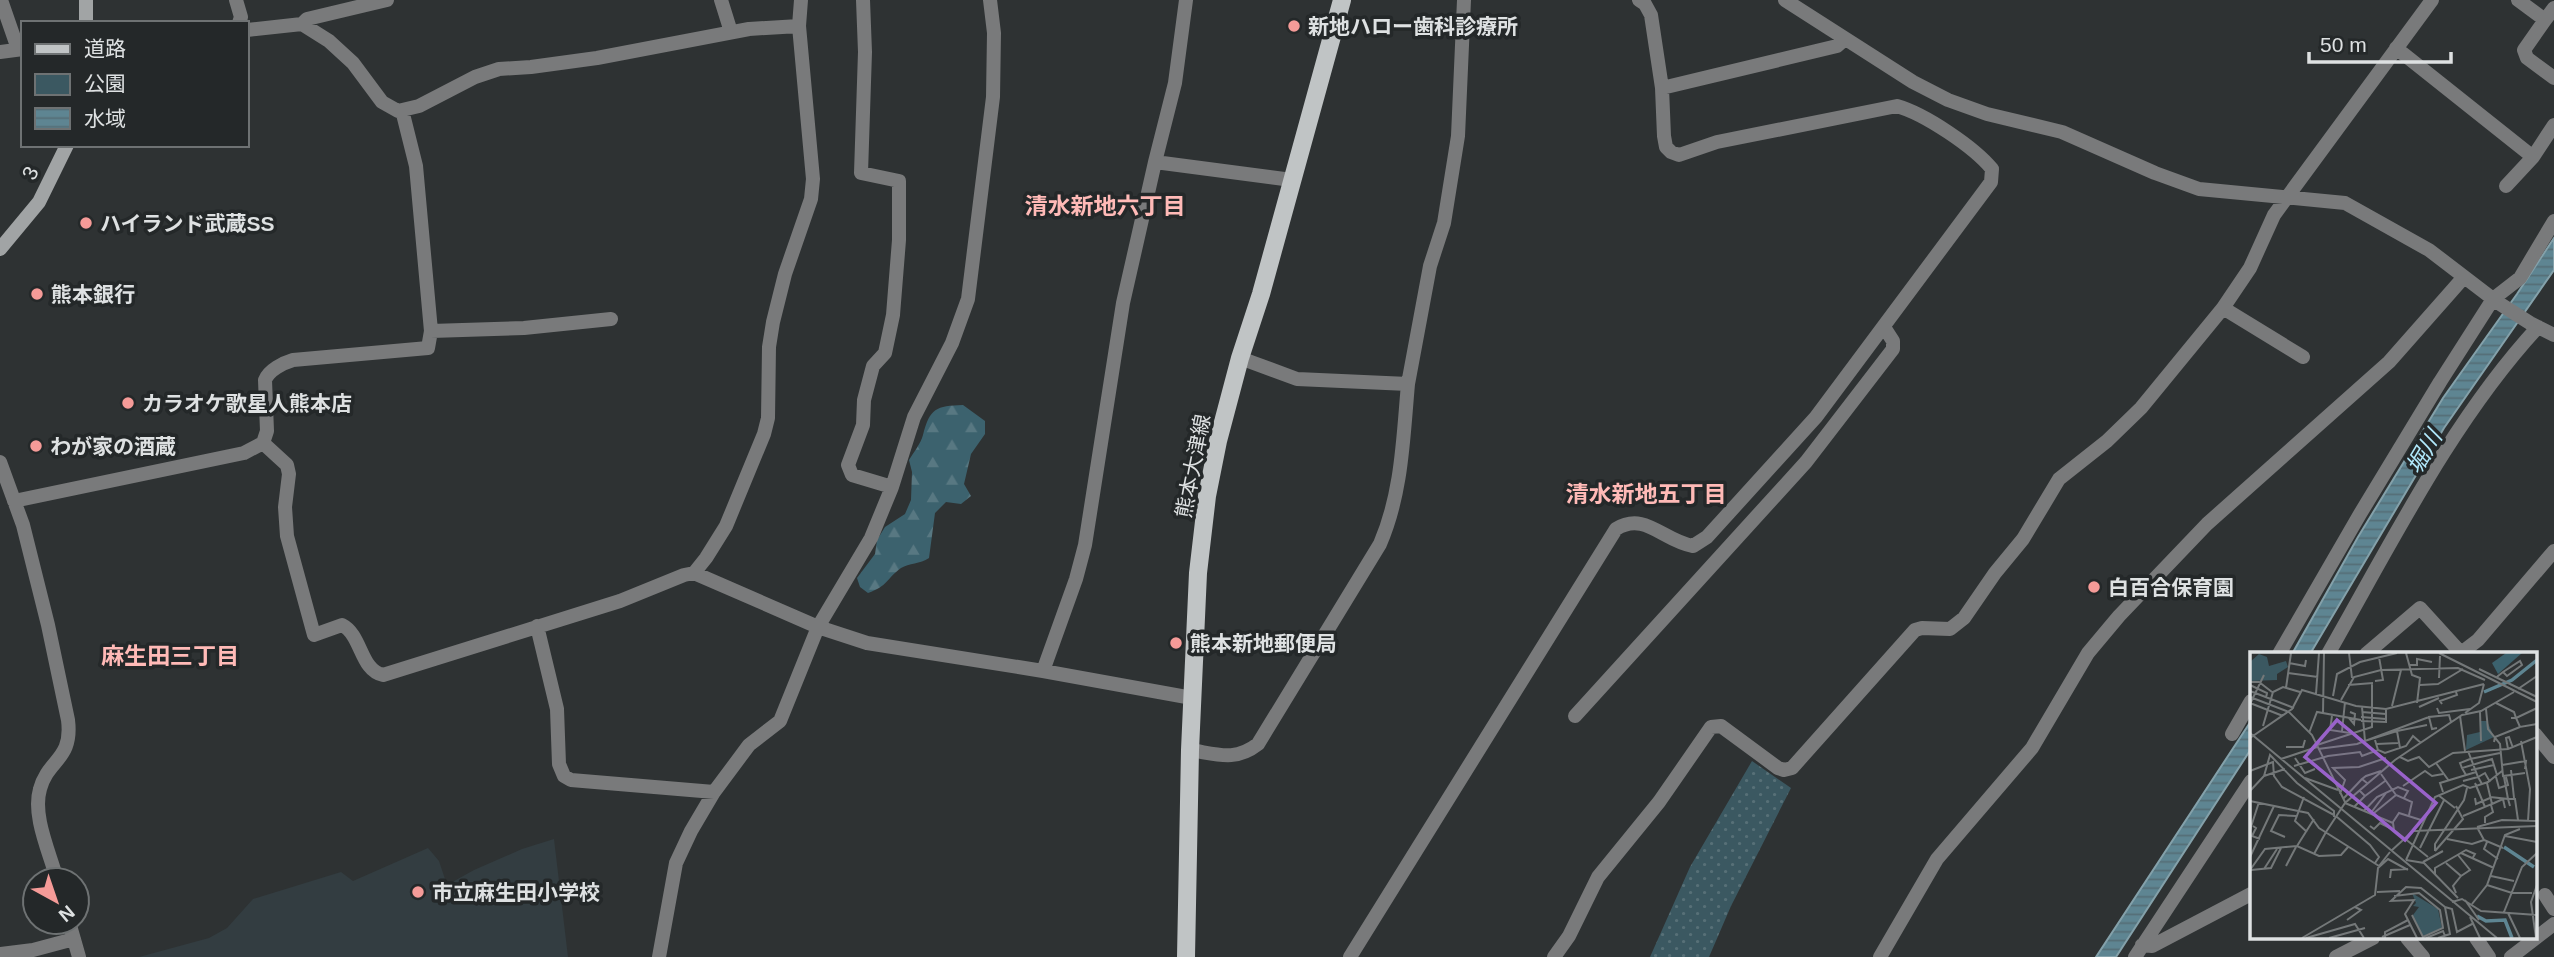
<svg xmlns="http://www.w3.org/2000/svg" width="2554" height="957" font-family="Arial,'Noto Sans JP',sans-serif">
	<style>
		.built { fill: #333d41 }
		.green { fill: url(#green-dots) }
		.forest { fill: url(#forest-firs) }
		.water { fill: url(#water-rules); stroke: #84a1aa; stroke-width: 2 }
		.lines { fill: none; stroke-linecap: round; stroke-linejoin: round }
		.street { stroke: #797a7b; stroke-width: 14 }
		.secondary { stroke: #a1a4a5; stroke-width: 14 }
		.primary { stroke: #c0c4c5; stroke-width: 18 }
		.poi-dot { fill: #f59b98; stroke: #242829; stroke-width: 2.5 }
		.labels { text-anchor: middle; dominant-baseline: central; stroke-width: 7; stroke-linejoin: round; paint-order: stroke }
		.poi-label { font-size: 21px; font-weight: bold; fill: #dee1e2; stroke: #242829; text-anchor: start }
		.street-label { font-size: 21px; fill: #dee1e2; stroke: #242829 }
		.neighbourhood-label { font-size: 23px; font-weight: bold; fill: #ffbab7; stroke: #242829 }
		.water-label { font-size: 23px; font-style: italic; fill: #b1e9fc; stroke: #242829 }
		.inset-river { fill: none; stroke: #5e8592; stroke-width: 3.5 }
		.inset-road { fill: none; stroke: #747879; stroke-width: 2 }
		.view { fill: #9962ca; fill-opacity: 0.15; stroke: #9962ca; stroke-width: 3.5 }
		.inset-edge { fill: none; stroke: #dee1e2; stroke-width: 3.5 }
	</style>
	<defs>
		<pattern id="green-dots" width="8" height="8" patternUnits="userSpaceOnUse" patternTransform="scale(1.75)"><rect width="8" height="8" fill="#3b5861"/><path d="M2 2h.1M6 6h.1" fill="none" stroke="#577077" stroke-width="1.8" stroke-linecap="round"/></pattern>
		<pattern id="forest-firs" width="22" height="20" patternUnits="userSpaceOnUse" patternTransform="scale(1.75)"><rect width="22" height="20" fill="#3c626e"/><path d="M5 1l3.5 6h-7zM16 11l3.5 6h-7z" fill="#587882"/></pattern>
		<pattern id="water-rules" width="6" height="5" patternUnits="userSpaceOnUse" patternTransform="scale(1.75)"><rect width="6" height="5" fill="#5e8592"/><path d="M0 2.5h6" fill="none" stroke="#556e77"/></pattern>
	</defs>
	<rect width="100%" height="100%" fill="#2e3233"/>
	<path class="built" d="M554 839 568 957H139L209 938 227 928 253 899 341 872 353 881 428 848 439 861 447 885 474 870 522 849Z"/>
	<path class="green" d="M1752 761 1791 788 1731 906 1709 957H1650L1690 867Z"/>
	<path class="forest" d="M963 405 985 421V434L971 454 964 484 971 496 961 504 946 502 935 513 929 558C920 564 909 563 901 568 886 579 888 586 868 593L860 587 857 578 875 554 877 540 885 527 905 514 911 500 912 472 909 460C914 452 921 443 923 435 930 408 936 406 963 405Z"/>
	<path class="water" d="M2554 238V270L2444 428 2310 654H2292L2358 537 2443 398 2517 294Z
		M2251 721V749L2116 957H2096Z"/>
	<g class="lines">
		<path class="street" d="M1 0 18 49
			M236 0 241 17 239 23
			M721 0 731 32
			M863 0 865 52 861 173 899 181V240L893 315 885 353 873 366 864 400 863 425 848 465 852 475 892 487
			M1186 0 1175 83 1155 162 1292 180
			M1785 0 1913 82 1948 100 1987 114 2062 132 2155 173 2199 189 2345 203 2429 250 2497 302 2530 323 2554 335
			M2518 0 2545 20 2554 8
			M2545 20 2524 50 2527 58 2554 78
			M302 24 307 19 387 0
			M247 30 302 24 329 41 353 63 382 102 398 111 419 106 475 77 499 69 531 67 597 58 749 29 799 26 801 0
			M2396 48 2533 157
			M0 52 23 49
			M1662 88 1837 46 1845 39
			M2506 186 2533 157 2554 125
			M2223 308 2303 357
			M431 331 524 328 611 319
			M1408 384 1430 266 1444 223 1458 136 1464 0
			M263 443 287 465 289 474 285 507 287 536 314 635 342 625C362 635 360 670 383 675L620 601 684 575 694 573 818 627 867 643 1043 671 1192 698
			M0 462 23 525 48 625 68 720C73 760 48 759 40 789 32 816 50 853 57 880
			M14 501 244 453 263 443 267 431 265 380C269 370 283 363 293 360L428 348 431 331 416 166 402 110
			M694 573 706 558 726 526 764 434 768 418 769 347 773 322 785 274 811 199 813 179 799 26
			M537 626 557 709 559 764 564 776 571 780 714 792 749 745 780 721 818 627 871 538 892 487 914 417 952 343 968 299 993 97 994 33 990 0
			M2279 654 2360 514 2440 382 2493 299 2520 278 2554 221
			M2328 654C2391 544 2452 420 2538 327
			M2366 654 2420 608 2461 653 2478 640 2554 551
			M1043 671 1076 579 1085 545 1123 303 1155 162
			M1575 716 1806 462 1893 349V341L1884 327
			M2232 734 2251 701
			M2535 734 2554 757
			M1190 750C1217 754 1235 762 1258 744L1380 544C1402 493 1403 439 1408 384L1297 379 1240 358
			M2545 895 2554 909
			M69 922 79 957
			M2407 938 2423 957
			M2476 938 2489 957
			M2142 945 2152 946 2251 894
			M0 954 33 950 74 939
			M659 957 676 863 691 831 714 792
			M1350 957 1616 529C1645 511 1663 541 1693 546L1707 537 1816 417 1991 182 1992 169C1974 147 1925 114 1897 106L1717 142 1679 155 1671 152 1666 147 1664 136 1662 88 1651 15 1645 4 1639 0
			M1554 957 1569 936 1598 877 1659 802 1711 727 1721 726 1778 768 1784 770 1792 768 1915 630 1922 628 1950 629 1964 618 1995 573 2023 539 2059 479 2107 441 2141 408 2223 308 2250 268 2274 215 2432 0
			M1880 957 1937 859 2032 748 2088 653 2119 616 2207 524 2389 362 2464 277
			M2135 957 2251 781
			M2336 957 2373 938
			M2511 957 2554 924"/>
		<path class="secondary" d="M86 0V23
			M0 249 39 202 67 145"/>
		<path class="primary" d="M1186 957 1190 750 1198 573 1207 496 1218 441 1240 358 1261 294 1342 0"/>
	</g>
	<g class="poi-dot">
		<circle cx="1294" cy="26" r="7"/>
		<circle cx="86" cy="223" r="7"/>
		<circle cx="37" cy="294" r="7"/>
		<circle cx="128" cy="403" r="7"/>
		<circle cx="36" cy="446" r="7"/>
		<circle cx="2094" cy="587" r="7"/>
		<circle cx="1176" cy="643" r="7"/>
		<circle cx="418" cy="892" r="7"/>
	</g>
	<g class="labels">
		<g class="poi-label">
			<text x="1308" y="26">新地ハロー歯科診療所</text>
			<text x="100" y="223">ハイランド武蔵SS</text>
			<text x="51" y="294">熊本銀行</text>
			<text x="142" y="403">カラオケ歌星人熊本店</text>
			<text x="50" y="446">わが家の酒蔵</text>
			<text x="2108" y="587">白百合保育園</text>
			<text x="1190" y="643">熊本新地郵便局</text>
			<text x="432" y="892">市立麻生田小学校</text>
		</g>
		<g class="street-label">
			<text transform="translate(30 173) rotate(-63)">3</text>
			<text transform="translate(1193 466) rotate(-79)">熊本大津線</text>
		</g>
		<g class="neighbourhood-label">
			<text x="1105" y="206">清水新地六丁目</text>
			<text x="1646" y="494">清水新地五丁目</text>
			<text x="170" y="656">麻生田三丁目</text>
		</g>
		<g class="water-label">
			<text transform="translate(2424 452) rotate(-59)">堀川</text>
		</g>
	</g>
	<g transform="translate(2250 652)">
		<rect width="287" height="287" fill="#2e3233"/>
		<path d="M9 2 17 5 19 14 36 9 38 15 27 22V28L0 29V10ZM162 241 188 257 192 276 173 284 163 263 169 255 163 254 166 251Z" fill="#3b5861"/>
		<path d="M256 1H272L248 22 242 11Z" fill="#3c626e"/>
		<path d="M231 69H237L244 85 216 98 217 83 230 80Z" fill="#3b5861"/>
		<path class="inset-river" d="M234 40 262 28 287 8M254 195 284 215M227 264 236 269 255 268 262 286"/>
		<path class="inset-road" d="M99 1 102 26M156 1 162 23 170 26 167 51M189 1 287 50M39 11 55 14 56 8M160 13H167V7L182 10M229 17 287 45M38 21 68 25M247 25 248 24 253 20 270 9 272 13 257 24 253 20M189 26 190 4M125 29 133 28 129 5M0 30H9L22 40M0 33 17 41 16 46M98 33 123 31M170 33 188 32 213 17M36 36 41 1M268 37 287 24M0 39 44 56M66 42 69 1M83 44 87 22 110 10 147 1M0 45 39 60 62 83 95 150M91 48 104 25 131 18 208 16 235 28M0 51 33 64M246 51 264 60 266 66H261M0 52 14 23M192 52 190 49 207 43 206 40M142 54 151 18M112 55 115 89 147 79 150 96M169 55 189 46M187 56 189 61 220 57M287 56 266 66 270 75 287 72M236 57 238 77 250 92 253 124 275 121M112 60 136 62M230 60 231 89M73 61 74 1M215 61 229 51 234 32M82 64 80 78 100 81M210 64 215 99M111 65 136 67M99 66 104 72 105 62 100 60M111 69 136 70V57M13 74 23 40 33 35 50 40M187 76 182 77 179 65 199 63 201 70M92 79 95 50M147 79 177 73M0 81 247 286M59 81 67 60 111 68M0 86 42 57 52 38 106 54 136 57 234 32M125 88 128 98 135 101 156 94 163 84 171 91M271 89 280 137 278 169M244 90 245 85 270 75M127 92 148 91M67 93 122 75V31M36 95H53L55 88M68 97 107 92 179 65M258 97 256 86 259 85 263 96M218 99 228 125 235 121 240 130M150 105 158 109 169 105 179 115 203 101 258 97 287 85M45 106 55 121 65 117M31 107 67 95M186 111 199 129M252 113 276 109 275 117M44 114 78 104 110 100 112 104 128 98M212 116 210 111 220 107 250 101M221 118 244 113M261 118 264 146M0 119 23 110 24 124 32 135 84 163M131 122 146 143 162 150 159 163M216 123 212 116 242 107 247 123M14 124 35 117M246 125 249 136 258 133 256 125M254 125 258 147H265L268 168M55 126 88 138M213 129 228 125 232 132M117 131 112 127 116 124 131 119M225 131 235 155M153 134 175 119 182 124 193 122M0 139 14 124 20 103 47 131 84 159V165M193 140 190 131 226 120M90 142 95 128 83 116 109 115 136 106M188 143 205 156M115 144 135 129M54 145 45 169 57 180M240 145 258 147 260 154M225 146 226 152 240 146M93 147 112 127M0 149 58 161 69 176 129 214 140 200M95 151 143 171 144 178M242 152 253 147 255 156M104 155 115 144 110 139M114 159 127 145 148 135 158 139 154 146M124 161 146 143M120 162 136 141M213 164 242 152 237 131M87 165 120 193 129 205 125 211M143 170 149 161 171 168M235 171V165L243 160 241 153M3 174 6 176 2 184 10 187M120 174 124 177 130 171 144 178 178 205M227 175 252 168 287 169M228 177 234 188 253 196M0 178 9 150M76 180 95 151 145 108 212 63 231 59 264 40M255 184 287 190M35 185 21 179 29 163 46 164M197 187 222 192 234 188M237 190 234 197 248 207M47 194 64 167M170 196 194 148M141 199 163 179 287 174M185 199V192L214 148 217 136M185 199 213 167 206 154M211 201 244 216M64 202 76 180M208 203 220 218 211 224M0 205 24 154M156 208 174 211 208 246M156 208 185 145 213 133 220 136 238 130 252 119M173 210 193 199M196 211 211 224 203 234 206 241M36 214 46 195M14 217 27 197M0 218 15 197 47 194 69 204 91 203 98 195M1 218 21 216 31 196M185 222V216L216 198 225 202 222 207M241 224 264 229M140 226 141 218 158 217M237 233 262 241H282M127 240 150 239M144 244 169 241 190 258 193 276 173 285 162 263M215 248 229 268M202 250 212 247 231 259 287 263M222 252 237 233 255 183 270 177M195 255 202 257 207 280 224 271M254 260 272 215 287 201M258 261 270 286M220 265 230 286M97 268 111 258 105 255M132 285 160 273M52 286 125 243 128 216 138 207 158 218M56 286 105 272 114 286M79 286 115 276M135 286V280L158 268M167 286 155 262 164 248 141 249 156 235 171 236 195 255 200 282 188 286M176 286 193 279 195 284M286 286 281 250 287 233"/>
		<path class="view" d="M87 68 186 151 155 188 55 105Z"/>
		<rect width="287" height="287" class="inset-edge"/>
	</g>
	<rect x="21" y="21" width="228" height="126" fill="#242829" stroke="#6e7273" stroke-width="2"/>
	<rect x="35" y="44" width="35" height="10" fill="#c0c4c5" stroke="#6e7273" stroke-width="2"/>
	<text x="84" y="56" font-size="21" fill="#dee1e2">道路</text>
	<rect x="35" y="74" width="35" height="21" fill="#3b5861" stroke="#6e7273" stroke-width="2"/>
	<text x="84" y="91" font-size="21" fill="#dee1e2">公園</text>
	<rect x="35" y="108" width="35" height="21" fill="url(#water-rules)" stroke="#6e7273" stroke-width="2"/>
	<text x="84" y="126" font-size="21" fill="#dee1e2">水域</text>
	<g transform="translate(56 901) rotate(140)"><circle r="33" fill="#242829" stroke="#6e7273" stroke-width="2"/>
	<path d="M0-5L12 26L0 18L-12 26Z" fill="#f59b98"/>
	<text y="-10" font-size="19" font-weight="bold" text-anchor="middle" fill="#dee1e2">N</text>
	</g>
	<path d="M2309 52v10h142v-10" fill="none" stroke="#dee1e2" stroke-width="3.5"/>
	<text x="2320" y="52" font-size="21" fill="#dee1e2" stroke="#242829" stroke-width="5" paint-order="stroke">50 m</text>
</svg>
